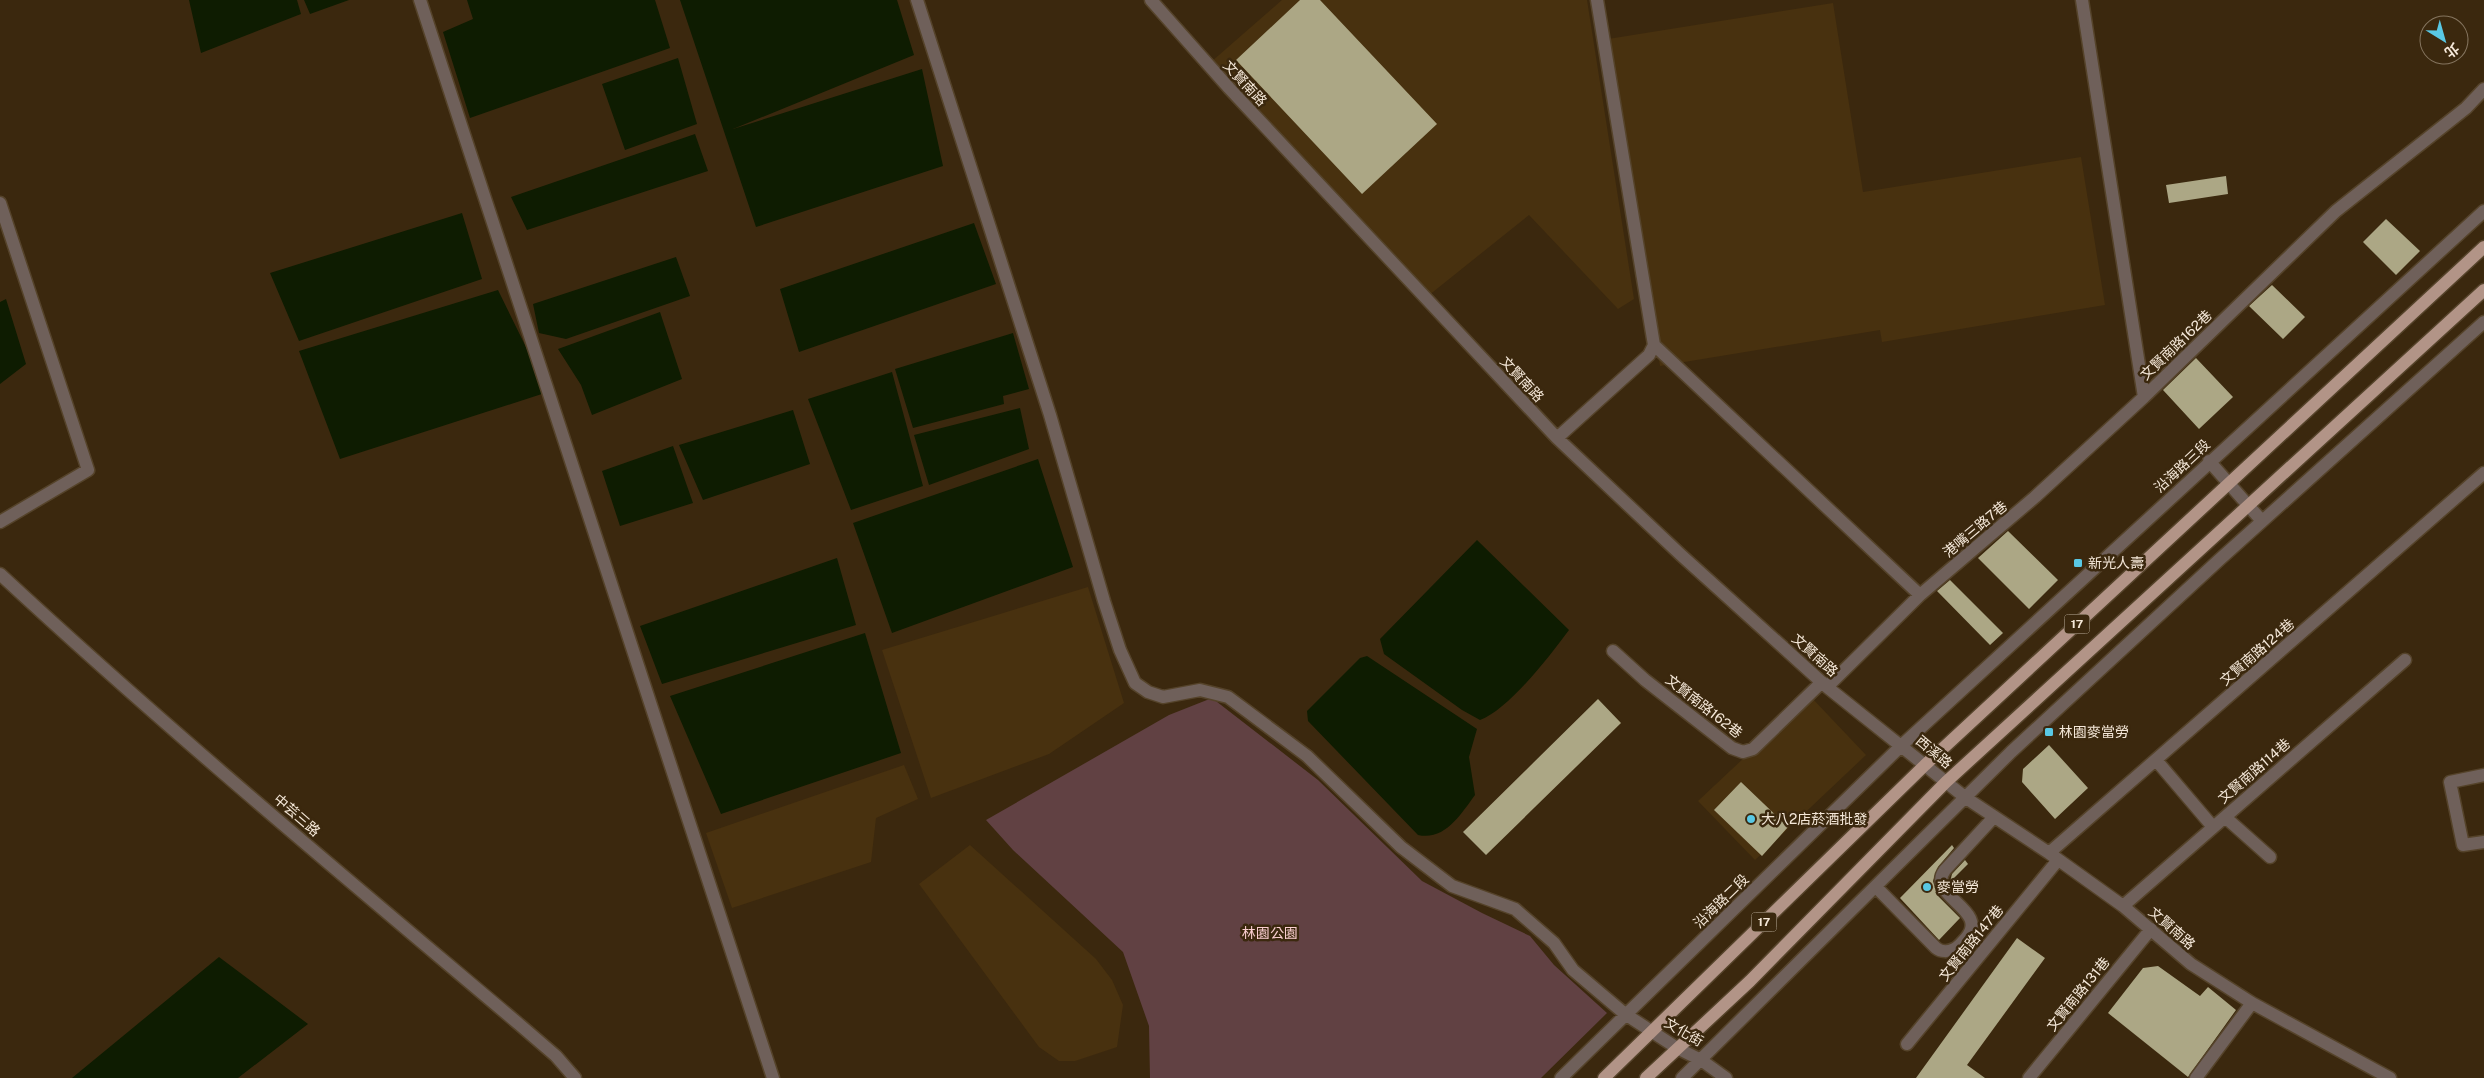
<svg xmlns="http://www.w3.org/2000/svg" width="2484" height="1078" font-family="'Public Sans','Noto Sans TC',sans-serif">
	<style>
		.built { fill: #48310f }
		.green { fill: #614143 }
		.water { fill: #0e1c01 }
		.building { fill: #aca785 }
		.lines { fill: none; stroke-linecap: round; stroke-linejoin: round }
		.minor-casing { stroke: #55432a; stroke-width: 15 }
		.major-casing { stroke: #55432a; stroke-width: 15 }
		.minor { stroke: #6f605a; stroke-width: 12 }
		.major { stroke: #b29487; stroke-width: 12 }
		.poi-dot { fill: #59c8e4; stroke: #3b280e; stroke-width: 2 }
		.labels { text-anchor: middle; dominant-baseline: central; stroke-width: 5; stroke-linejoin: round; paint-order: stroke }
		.shield { fill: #3b280e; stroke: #bdae9c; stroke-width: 1 }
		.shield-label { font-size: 12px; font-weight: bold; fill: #f5e8d9 }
		.street-label { font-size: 14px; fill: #f5e8d9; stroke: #3b280e }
		.poi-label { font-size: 14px; fill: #f5e8d9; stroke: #3b280e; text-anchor: start }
		.park-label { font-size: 14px; fill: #faced0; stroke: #3b280e }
	</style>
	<rect width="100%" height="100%" fill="#3b280e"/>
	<path class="built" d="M1282 0H1587L1634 299 1618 309 1529 215 1423 300 1211 62Z
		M1833 3 1863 192 2081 157 2105 305 1882 342 1880 330 1660 366 1608 39Z
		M1088 587 1124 703 1049 754 931 798 882 650Z
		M1810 696 1866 755 1755 860 1698 801Z
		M904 765 918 799 876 818 871 862 732 908 706 833Z
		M970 845 1096 959 1112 980 1123 1005 1117 1047 1075 1061H1059L1039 1047 919 884Z"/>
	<path class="green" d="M1212 698 1318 780 1422 881 1482 913 1530 936 1554 965 1607 1013 1541 1078H1150L1149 1026 1123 952 1013 850 986 820 1169 715Z"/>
	<path class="water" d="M189 0H297L301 14 201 53Z
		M304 0H349L310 14Z
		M467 0H655L670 48 470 118 443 32 473 19Z
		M680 0H897L914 55 733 129 922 69 943 166 756 227Z
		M678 58 697 124 625 150 602 84Z
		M695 134 708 171 527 230 511 197Z
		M462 213 482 279 299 341 270 273Z
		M974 223 996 284 799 352 780 289Z
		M676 257 690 296 566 339 539 333 533 304Z
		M498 290 548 392 340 459 299 351Z
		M6 299 26 364 0 384V302Z
		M660 312 682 379 592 415 581 385 558 349Z
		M1013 333 1029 389 1003 396 1004 404 913 428 895 369Z
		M892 372 923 486 851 510 808 399Z
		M1020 408 1029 449 929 485 914 435Z
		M793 410 810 464 703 500 679 445Z
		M673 446 693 503 620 526 602 471Z
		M1038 459 1073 567 892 633 853 523Z
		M1477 540 1569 630C1550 656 1508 710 1480 720L1462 710 1384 654 1380 639Z
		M837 558 856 625 662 684 640 626Z
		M865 633 901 753 721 814 670 696Z
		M1367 656 1477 729 1469 757 1475 795C1461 814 1445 841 1418 835L1308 721 1307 711 1360 658Z
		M219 957 308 1024 238 1078H72Z"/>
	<path class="building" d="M1300 0H1320L1437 124 1362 194 1236 60Z
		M2226 176 2228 194 2169 203 2166 185Z
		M2386 219 2420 251 2396 275 2363 242Z
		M2272 285 2305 317 2283 339 2249 306Z
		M2196 358 2233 397 2199 429 2163 390Z
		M2008 531 2058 580 2029 609 1978 558Z
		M1950 580 2003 633 1990 645 1937 591Z
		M1598 699 1621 723 1486 855 1463 832Z
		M2049 745 2088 788 2055 819 2022 782 2023 769Z
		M1741 782 1788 827 1762 856 1714 810Z
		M1952 845 1954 848 1938 867 1933 881 1937 895 1960 918 1939 940 1900 898Z
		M1965 860 1968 864 1950 882 1952 874Z
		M2017 938 2045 958 1967 1065 1985 1078H1916Z
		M2158 966 2200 996 2208 987 2236 1010 2188 1077 2108 1013 2143 968Z"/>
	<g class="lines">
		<g class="minor-casing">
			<path id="minor" d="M420 0 773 1078
				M917 0 1050 415 1104 601 1120 650 1135 683 1148 692 1163 697 1200 690 1228 697 1307 756 1401 847 1452 886 1515 909 1554 943 1573 970 1625 1014 1677 1048 1701 1060 1726 1078
				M1151 0 1229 88 1557 438 1681 555 1827 687 1966 798 2049 853 2123 906 2191 964 2252 1003 2390 1078
				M2082 0 2144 397
				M0 203 88 470 0 522
				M1654 345 1920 595
				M1557 438 1649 355 1654 345 1597 0
				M2209 461 2262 521
				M0 574C168 730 345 877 520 1025L556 1056 575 1078
				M1613 651 1645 680 1732 748 1743 752 1753 749 1822 682
				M1827 687 1920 595 2035 497 2144 397 2336 211 2466 108 2484 89
				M2156 760 2213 827
				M2484 775 2450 782 2463 845 2484 842
				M2225 817 2270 857
				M2049 853 2484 473
				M1876 887 1936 948C1941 952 1948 952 1954 949 1959 947 1962 942 1966 938 1991 910 1925 896 1945 870L1994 817
				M2123 906 2405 660
				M1907 1044 2058 860
				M1561 1078 1902 745 2484 211
				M1682 1078 2011 752 2219 560 2484 322
				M2029 1078 2151 929
				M2196 1078 2252 1003"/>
		</g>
		<g class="major-casing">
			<path id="major" d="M1604 1078 1925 765 2484 247
				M1646 1078 1750 981 1946 782 2484 290"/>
		</g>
		<use href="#minor" class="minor"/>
		<use href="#major" class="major"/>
	</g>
	<g class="poi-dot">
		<rect x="2073" y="558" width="10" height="10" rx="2.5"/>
		<rect x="2044" y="727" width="10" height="10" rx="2.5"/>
		<circle cx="1751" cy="819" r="5"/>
		<circle cx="1927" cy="887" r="5"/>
	</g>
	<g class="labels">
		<g class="shield">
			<rect x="2064.5" y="614.5" width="25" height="19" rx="4"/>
			<rect x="1751.5" y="912.5" width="25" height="19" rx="4"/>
		</g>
		<g class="shield-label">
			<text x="2077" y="624">17</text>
			<text x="1764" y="922">17</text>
		</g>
		<g class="street-label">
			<text transform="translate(1245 83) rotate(47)">文賢南路</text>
			<text transform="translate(2176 345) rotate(-44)">文賢南路162巷</text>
			<text transform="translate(1522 379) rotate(47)">文賢南路</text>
			<text transform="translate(2182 466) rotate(-43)">沿海路三段</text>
			<text transform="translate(1975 529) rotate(-40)">港嘴三路7巷</text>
			<text transform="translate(2257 652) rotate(-41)">文賢南路124巷</text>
			<text transform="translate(1815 655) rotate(42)">文賢南路</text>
			<text transform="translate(1704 706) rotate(38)">文賢南路162巷</text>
			<text transform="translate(1934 752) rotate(40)">西溪路</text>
			<text transform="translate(2254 771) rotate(-41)">文賢南路114巷</text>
			<text transform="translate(297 815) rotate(41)">中芸三路</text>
			<text transform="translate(1721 901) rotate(-44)">沿海路二段</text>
			<text transform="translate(2172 928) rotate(41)">文賢南路</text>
			<text transform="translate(1971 943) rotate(-51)">文賢南路147巷</text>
			<text transform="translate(2078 994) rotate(-51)">文賢南路131巷</text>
			<text transform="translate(1684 1032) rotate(30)">文化街</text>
		</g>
		<g class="poi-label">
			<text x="2088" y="563">新光人壽</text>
			<text x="2059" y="732">林園麥當勞</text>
			<text x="1761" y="819">大八2店菸酒批發</text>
			<text x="1937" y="887">麥當勞</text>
		</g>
		<g class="park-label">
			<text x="1270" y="933">林園公園</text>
		</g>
	</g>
	<g transform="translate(2444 40) rotate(143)"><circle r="24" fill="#3b280e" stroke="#85755f"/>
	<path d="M0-4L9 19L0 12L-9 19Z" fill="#59c8e4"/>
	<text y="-8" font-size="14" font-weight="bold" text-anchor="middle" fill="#f5e8d9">北</text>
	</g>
</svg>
